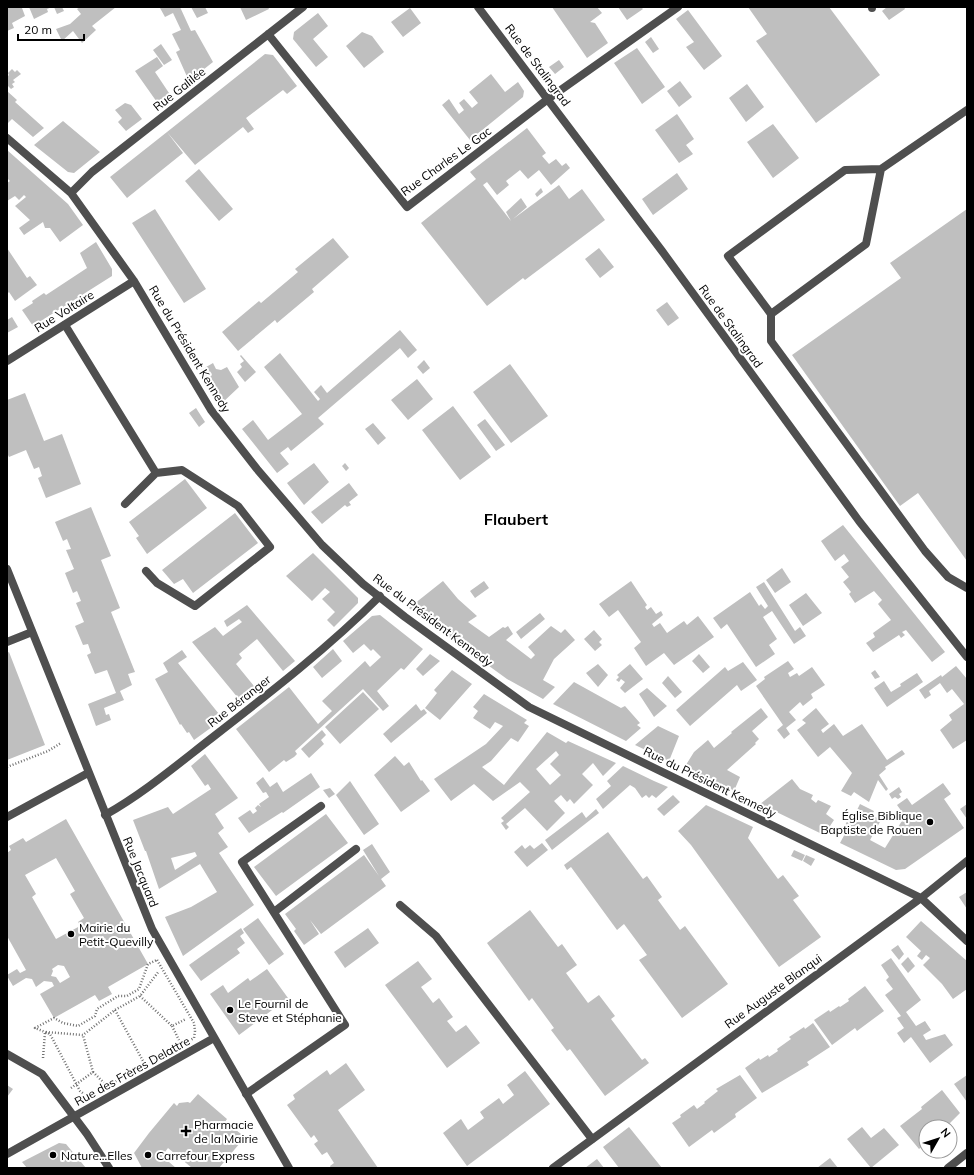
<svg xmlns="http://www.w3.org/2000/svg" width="974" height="1175" font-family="Mulish,sans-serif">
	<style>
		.building { fill: #bfbfbf; fill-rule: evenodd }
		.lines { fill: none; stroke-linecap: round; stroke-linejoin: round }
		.path { stroke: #717171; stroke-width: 2.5; stroke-dasharray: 1 2; stroke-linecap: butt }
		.service { stroke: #4f4f4f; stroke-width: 8 }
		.minor { stroke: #4f4f4f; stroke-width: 8 }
		.tertiary { stroke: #4f4f4f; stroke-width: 8 }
		.poi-dot { fill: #000; stroke: #fff; stroke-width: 1.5 }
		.labels { text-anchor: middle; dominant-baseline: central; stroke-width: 4; stroke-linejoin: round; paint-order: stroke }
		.street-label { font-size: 12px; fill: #000; stroke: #fff }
		.poi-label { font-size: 12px; fill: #000; stroke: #fff; text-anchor: start }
		.district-label { font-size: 16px; font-weight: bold; fill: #000; stroke: #fff }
	</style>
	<rect width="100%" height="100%" fill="#fff"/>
	<path class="building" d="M7 7H25L22 8 25 16 12 23 14 28 7 31Z
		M29 7H52L47 9 48 12 34 19Z
		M54 7H62L64 11 57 14Z
		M80 7H116L92 26 96 30 82 43 73 31 62 41 56 29 70 24 81 14 77 9Z
		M161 7H180L191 31 195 30 213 62 189 81 176 52 180 50 172 34 181 30 173 13 165 17 160 8Z
		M191 7H205L208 13 197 18Z
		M240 7H268L269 9 246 20Z
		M552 7H597L602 13 590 22 595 23 608 43 587 58Z
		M618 7H641L643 9 627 20Z
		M748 7H829L880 75 816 123 756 41 767 34Z
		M887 7H904L905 9 889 20 882 11Z
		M410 8 421 23 403 37 391 22Z
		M688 10 722 56 704 70 686 47 694 42 676 19Z
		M318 13 328 26 313 39 328 57 316 67 293 39 294 32Z
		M362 32 372 36 384 52 364 68 346 46Z
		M651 37 659 49 653 53 645 42Z
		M161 44 172 60 164 65 153 50Z
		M637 48 665 87 642 104 614 63Z
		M265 54 273 55 297 86 287 94 283 90 246 118 254 129 248 133 243 127 195 165 167 132Z
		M157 57 163 66 155 72 171 96 159 105 135 71Z
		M559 60 564 67 555 74 549 67Z
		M12 69 15 72 17 70 21 74 13 80 15 82 12 84 14 87 11 89 7 85V77L9 75 8 73Z
		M491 74 505 92 518 82 524 91 523 97 470 140 442 105 449 99 459 114 464 110 459 103 464 99 472 108 478 103 469 92Z
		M680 81 692 97 679 107 667 91Z
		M747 84 764 107 746 122 729 98Z
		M7 91 17 100 15 102 44 128 33 137 12 119 8 123 7 122Z
		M125 103 131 105 142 119 126 131 118 122 122 118 115 110Z
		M677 114 694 139 686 145 693 154 679 163 655 130Z
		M63 121 100 152 74 173 68 172 34 145Z
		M773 124 799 158 773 178 747 142Z
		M527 128 546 153 542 156 549 164 556 159 562 166 566 163 570 168 551 185 539 170 528 179 520 170 506 181 509 185 497 195 487 182 483 185 511 221 506 212 521 198 527 207 513 219 559 185 569 199 582 189 605 220 525 280 523 278 487 306 421 223 476 179 470 172Z
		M167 132 183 153 127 198 110 177Z
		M7 150 68 204 83 225 60 242 50 228H45L43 222 24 235 19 228 30 220 15 206 26 197 24 195 19 200 15 196 7 201V183L10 181 7 178Z
		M199 169 233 209 219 221 185 181Z
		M677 173 688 189 653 215 642 199Z
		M541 188 543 192 537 197 535 194Z
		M155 209 206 289 184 303 132 223Z
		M967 209V561L918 493 900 506 792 355 901 278 890 263Z
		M333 238 349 257 312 289 314 292 277 323 275 320 238 351 222 332 259 301 261 303 298 272 295 269Z
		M96 242 112 269V276L33 326 22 310 33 303 32 301 44 293 46 295 87 268 80 253Z
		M7 248 27 278 30 276 37 285 15 301 9 292 7 294Z
		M599 248 614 267 600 278 585 259Z
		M667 302 679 318 668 326 656 310Z
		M12 317 18 327 7 333V320Z
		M400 330 417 350 408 358 400 348 318 418 324 424 291 451 288 447 280 453 289 464 277 473 242 429 253 420 268 440 302 414 264 367 280 353 318 401 320 399 314 392 321 385 327 393Z
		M241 355 256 372 245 382 237 372 242 367 240 364 244 361 240 356Z
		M424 360 430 368 423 374 417 367Z
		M213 363 216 369 221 370 227 367 239 387 221 404 201 370Z
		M510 364 548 416 511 443 473 392Z
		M417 379 433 399 408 420 391 400Z
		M25 393 44 441 62 434 81 484 46 498 38 478 42 476 39 467 34 469 26 450 9 457 7 453V400Z
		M453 406 491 457 460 480 422 430Z
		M196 408 205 422 199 427 189 413Z
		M485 419 505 445 496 451 477 425Z
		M373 423 386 438 378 445 365 429Z
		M314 463 329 482 304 505 287 483Z
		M345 463 349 468 346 471 342 466Z
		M185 479 207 508 147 554 136 538 139 536 129 522Z
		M349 483 358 495 349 502 351 505 347 507 345 505 322 524 311 512Z
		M91 507 111 556 101 560 120 608 111 612 135 672 128 674 132 685 120 691 124 700 104 708 106 715 109 714 111 720 96 726 88 704 116 693 107 670 95 674 87 655 91 653 88 644 83 645 75 626 84 622 76 603 81 601 77 591 73 593 65 573 74 569 66 550 71 549 67 539 63 541 55 522Z
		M235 513 258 543 193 593 183 579 174 584 162 570Z
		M843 525 945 652 932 662 906 630 902 632 905 635 901 638 899 635 873 652 866 643 875 637 873 633 891 620 878 604 882 600 874 591 855 603 849 594 851 592 843 582 849 577 841 567 849 561 844 554 835 561 821 541Z
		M313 553 358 598V603L334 627 327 620 335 612 322 599 330 592 325 588 312 601 286 576Z
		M782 568 791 582 775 593 766 580Z
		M443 581 458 599 477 616 468 622 489 637 503 627 505 628 508 626 513 634 506 640 531 659 535 655 528 647 551 626 561 633 565 629 575 640 554 659 543 680 555 687 543 699 507 679 409 608Z
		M484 581 489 588 475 598 470 591Z
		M631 581 647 605 645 607 647 610 651 607 656 614 661 611 663 615 652 624 654 627 660 623 667 633 684 621 687 625 698 616 714 637 674 665 664 653 646 666 634 648 641 642 618 610 609 617 599 604Z
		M764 582 795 631 800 627 806 636 794 644 772 611 763 617 777 639 769 645 775 654 756 667 727 624 721 629 713 618 750 592 759 606 761 604 765 609 768 606 756 587Z
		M806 593 822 613 803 626 789 605Z
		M247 605 295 661 283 671 257 639 239 654 242 658 236 664 258 691 243 704 192 642 215 627 223 636 242 622 239 619 227 627 224 621Z
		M540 613 545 619 521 639 516 632Z
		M380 615 423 649 404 670 401 668 377 691 389 706 383 711 363 689 295 751 297 754 294 757 286 762 284 760 269 772 236 729 289 687 318 724 332 711 322 701 365 661 370 667 381 657 373 649 371 651 364 644 353 653 343 641 372 616Z
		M594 630 602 639 599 642 602 645 595 651 584 639Z
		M333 649 342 661 322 678 313 667Z
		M182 650 187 657 178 663 223 719 194 740 189 732 187 733 181 724 180 725 155 679 168 672 163 663Z
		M9 652 45 745 7 760V653Z
		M430 654 440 661 423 676 416 669Z
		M699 654 710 667 703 673 692 661Z
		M788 661 794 669 788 673 790 677 797 673 799 676 812 667 825 685 811 694 813 698 803 706 800 702 789 712 796 720 786 728 790 734 784 739 777 730 783 725 756 686 765 679 764 677Z
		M743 662 757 680 741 691 737 685 690 726 676 710 725 667 728 671Z
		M598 664 608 675 598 687 586 673Z
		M630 664 643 679 625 693 620 688 625 682 621 679 619 682 616 680 619 677 617 675Z
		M956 666 967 679V740L953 749 940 730 952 720 949 715 964 704 952 689 947 693 940 683 929 691 931 695 925 699 919 690 941 675 942 677Z
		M452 670 472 684 440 720 425 708 437 693 434 690Z
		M875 670 880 677 875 679 871 673Z
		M917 673 923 682 887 707 874 688 884 681 891 692 901 686 900 684Z
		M668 676 682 692 675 698 662 683Z
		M574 682 621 708 625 706 640 723 637 725 641 728 626 741 553 704Z
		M647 688 667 706 654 717 639 694Z
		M363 692 379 709 340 744 325 727Z
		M484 694 527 720 524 723 529 726 518 742 511 738 491 761 482 767 504 785 547 732 566 743 568 741 616 763 603 776 593 763 582 774 593 785 574 804 570 799 567 802 561 795 554 801 565 813 547 831 525 808 506 824 509 827 506 830 501 823 504 821 501 818 530 792 520 782 493 801 474 784 451 801 434 779 486 744 503 726 495 722 490 729 473 718 478 711 473 707ZM556 751 559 755 550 764 561 775 550 785 536 769Z
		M416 704 421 711 424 709 427 713 391 743 383 734Z
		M761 708 768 717 752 731 759 739 755 743 756 744 727 770 740 777 734 791 684 768 694 752 708 740 714 748 732 733 731 732Z
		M816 708 829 724 821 730 823 733 834 724 843 736 862 724 887 760 902 750 905 754 885 767 886 769 879 775 888 789 886 791 878 780 869 802 854 792 851 796 841 791 852 773 830 747 818 757 797 730 806 723 802 720Z
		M658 726 679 736 669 761 635 745Z
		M322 730 326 735 321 740 324 744 309 758 301 749Z
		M205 754 238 798 215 814 224 828 218 833 228 847 219 853 254 905 183 956 165 917 191 907 217 892 200 864 159 889 146 851H145L133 820 168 807 173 814 211 789 208 784 205 786 191 766ZM195 852 197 856 175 870 171 858Z
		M395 756 404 766 409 762 421 781 422 780 430 791 401 812 374 775Z
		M623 766 654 781 668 787 656 798 652 795 649 798 646 795 642 798 635 788 630 785 603 809 596 799 611 786 607 781Z
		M311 773 320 787 283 813 282 812 249 833 238 818 250 810 253 814 257 811 255 808 258 805 261 807 259 804 269 797 266 792 263 793 256 783 263 777 270 787 277 782 283 792Z
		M792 779 800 789 813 795 811 799 816 803 818 800 831 806 826 814 834 820 824 835 760 804Z
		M350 781 379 824 364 835 336 795Z
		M943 783 951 794 944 799 964 828 905 869 896 870 840 843 847 830 843 829 852 812 855 814 860 804 874 811 872 815 881 820 870 840 885 848 905 816 897 805 907 798 912 805Z
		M899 787 902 792 899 794 901 797 898 799 895 797 892 799 889 794Z
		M330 788 335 794 329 798 323 790Z
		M673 795 680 802 664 816 657 809Z
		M967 804V819L960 809Z
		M706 805 753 827 748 838 778 879 783 875 799 896 793 900 821 937 779 967 691 845 678 831Z
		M596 809 599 813 552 850 545 840 582 812 586 818Z
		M326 814 348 843 276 896 254 867Z
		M66 819 148 964 108 987 112 994 99 1001 95 995 54 1018 40 994 54 986 52 982 44 981 36 987 32 979 26 978 13 986 7 976V975L17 969 20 973 26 970 7 936V853L11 850 9 846 23 838 26 842ZM56 858 75 891 70 894 84 918 78 922 80 926 56 939 32 897 36 894 25 875ZM58 965 64 966 70 977 60 983 56 977 51 976 53 971 52 969Z
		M608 832 643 879 647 876 662 897 658 900 680 930 685 926 728 984 682 1018 639 960 647 955 624 924 617 930 571 867 567 870 564 865Z
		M542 843 548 850 527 867 514 852 522 845 525 849 530 845 534 849Z
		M372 844 390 872 381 879 386 886 321 934 310 920 319 934 304 945 294 931 296 929 285 914 364 855 379 876 363 850Z
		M794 850 805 855 802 861 791 856Z
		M806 855 815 859 811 866 803 861Z
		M967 892V909L959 897Z
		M530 910 558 947 562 944 577 965 566 973 588 1003 599 995 615 1016 611 1019 642 1060 645 1058 649 1063 605 1096 570 1049 567 1051 551 1030 554 1028 532 998 529 1001 487 943Z
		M258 918 284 954 269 965 243 929Z
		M921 921 967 961V989L953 999 942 984 923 965 930 958 926 955 922 960 917 956 921 951 906 937Z
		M241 928 244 933 240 936 245 943 237 949 240 953 201 981 189 965Z
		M368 928 379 943 345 968 334 952Z
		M898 945 904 954 899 960 891 950Z
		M908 957 915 966 908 973 901 964Z
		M891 958 921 1000 906 1012 916 1026 925 1021 931 1030 923 1035 926 1040 945 1034 953 1045 930 1063 911 1037 904 1043 897 1033 904 1028 897 1018 901 1016 885 995 893 989 886 980 889 977 881 965Z
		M418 961 432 979 421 987 433 1003 439 998 453 1017 447 1021 456 1032 466 1025 480 1043 447 1068 385 985Z
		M267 969 288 998 239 1035 210 994 223 985 228 993 248 978 250 981Z
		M865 986 884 1011 857 1031 855 1028 832 1045 814 1020 829 1010 830 1012 839 1006 840 1007 849 1001 848 999Z
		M813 1023 830 1047 807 1062 809 1065 762 1093 745 1068 759 1058 760 1060 768 1055 769 1057 778 1051 777 1049 791 1039 789 1037 804 1027 805 1029Z
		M346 1063 365 1090 338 1110 378 1168H331L330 1166 334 1163 327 1152 322 1155 314 1144 318 1141 314 1135 311 1138 287 1105 295 1099 293 1095 327 1070 330 1075Z
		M525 1071 550 1104 467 1166 443 1133 461 1119 468 1130 484 1118 480 1112 499 1098 503 1104 514 1095 507 1085Z
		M740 1075 757 1098 735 1114 736 1117 714 1133 712 1130 689 1147 672 1123 681 1117 680 1115 694 1105 697 1109 705 1103 704 1102 718 1091 716 1089Z
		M967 1075V1102L954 1084Z
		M7 1085 13 1089 7 1097Z
		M942 1090 960 1113 946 1127H926V1143L919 1149 900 1126 922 1109 921 1107Z
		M198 1094 227 1119 223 1125 230 1131 232 1127 245 1137 219 1168H192L168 1148 162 1156 176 1168H142L134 1153 149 1133 174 1103 177 1106 179 1103 188 1102 190 1103Z
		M629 1127 662 1168H619L603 1147Z
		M862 1127 871 1138 884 1128 899 1145 871 1168 847 1139Z
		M59 1143 66 1144 86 1168H27L22 1162Z
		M830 1158 838 1168H817Z
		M597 1159 604 1168H585Z"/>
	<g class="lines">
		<path class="path" d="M7 767 48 751 61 743
			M157 960 194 1023 195 1031 194 1038 88 1097 80 1091 50 1034 35 1028 54 1018 63 1023 78 1026 95 1016 97 1009 118 996H127L139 989 148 964Z
			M140 996 172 1026 186 1019
			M115 1010 143 1061
			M172 1026 179 1040
			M43 1058 45 1032 83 1035 115 1010 140 996 159 971
			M93 1072 104 1083
			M71 1088 93 1072 83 1035"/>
		<path class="service" d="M881 169 866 244 771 314 728 256 845 170 881 169 967 110
			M771 314V341L925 551 948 577 967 588
			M65 325 156 473 182 470 238 506 270 547 195 606 157 583 146 571
			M125 504 156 473
			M7 642 32 632
			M7 817 88 773
			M400 905 436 936 592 1139
			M274 912 356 849
			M246 1094 345 1025 242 862 321 806"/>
		<path class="minor" d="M872 7V8
			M268 34 407 207 548 99 678 7
			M7 138 71 193 134 281 211 410 257 469 322 545 363 584 405 617 529 707 921 898 967 941
			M71 193 92 172 303 7
			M7 361 134 281
			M105 815C144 793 178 764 213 737 271 692 329 647 380 596
			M7 1054 42 1074 87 1134 109 1168
			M553 1168 921 898 967 861
			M948 1168 967 1153"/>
		<path class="tertiary" d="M478 7 662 251 859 521 967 657
			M7 569 152 929 289 1168
			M7 1154 214 1038"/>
	</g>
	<g class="poi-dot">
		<circle cx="930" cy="822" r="4"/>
		<circle cx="71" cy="934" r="4"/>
		<circle cx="230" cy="1010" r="4"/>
		<path d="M184 1125h4v4h4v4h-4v4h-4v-4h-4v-4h4z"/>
		<circle cx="53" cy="1155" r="4"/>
		<circle cx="148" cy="1155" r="4"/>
	</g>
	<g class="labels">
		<g class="street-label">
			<text transform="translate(538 65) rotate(53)">Rue de Stalingrad</text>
			<text transform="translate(179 89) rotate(-38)">Rue Galilée</text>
			<text transform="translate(446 161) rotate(-36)">Rue Charles Le Gac</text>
			<text transform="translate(64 311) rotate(-32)">Rue Voltaire</text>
			<text transform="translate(731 326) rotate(54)">Rue de Stalingrad</text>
			<text transform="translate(190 349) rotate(59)">Rue du Président Kennedy</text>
			<text transform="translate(433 620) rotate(37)">Rue du Président Kennedy</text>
			<text transform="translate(239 701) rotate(-38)">Rue Béranger</text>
			<text transform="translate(710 782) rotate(26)">Rue du Président Kennedy</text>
			<text transform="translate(141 872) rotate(68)">Rue Jacquard</text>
			<text transform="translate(773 991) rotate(-36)">Rue Auguste Blanqui</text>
			<text transform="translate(132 1071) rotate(-29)">Rue des Frères Delattre</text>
		</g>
		<g class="poi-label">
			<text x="922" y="815" text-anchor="end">Église Biblique<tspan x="922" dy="14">Baptiste de Rouen</tspan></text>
			<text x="79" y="927">Mairie du<tspan x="79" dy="14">Petit-Quevilly</tspan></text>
			<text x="238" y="1003">Le Fournil de<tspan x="238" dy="14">Steve et Stéphanie</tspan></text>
			<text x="194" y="1124">Pharmacie<tspan x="194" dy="14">de la Mairie</tspan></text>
			<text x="61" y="1155">Nature...Elles</text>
			<text x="156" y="1155">Carrefour Express</text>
		</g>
		<g class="district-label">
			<text x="516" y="519">Flaubert</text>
		</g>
	</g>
	<rect width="974" height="1175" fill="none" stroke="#000000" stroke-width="16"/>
	<g transform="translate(938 1139) rotate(51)"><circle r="19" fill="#ffffff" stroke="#999999"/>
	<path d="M0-3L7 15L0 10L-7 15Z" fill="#000000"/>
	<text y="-6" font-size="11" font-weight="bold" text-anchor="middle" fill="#000000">N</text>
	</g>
	<path d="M18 34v6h66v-6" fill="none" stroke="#000000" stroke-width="2"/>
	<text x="24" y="34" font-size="12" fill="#000000" stroke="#ffffff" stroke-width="3" paint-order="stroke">20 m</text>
</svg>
